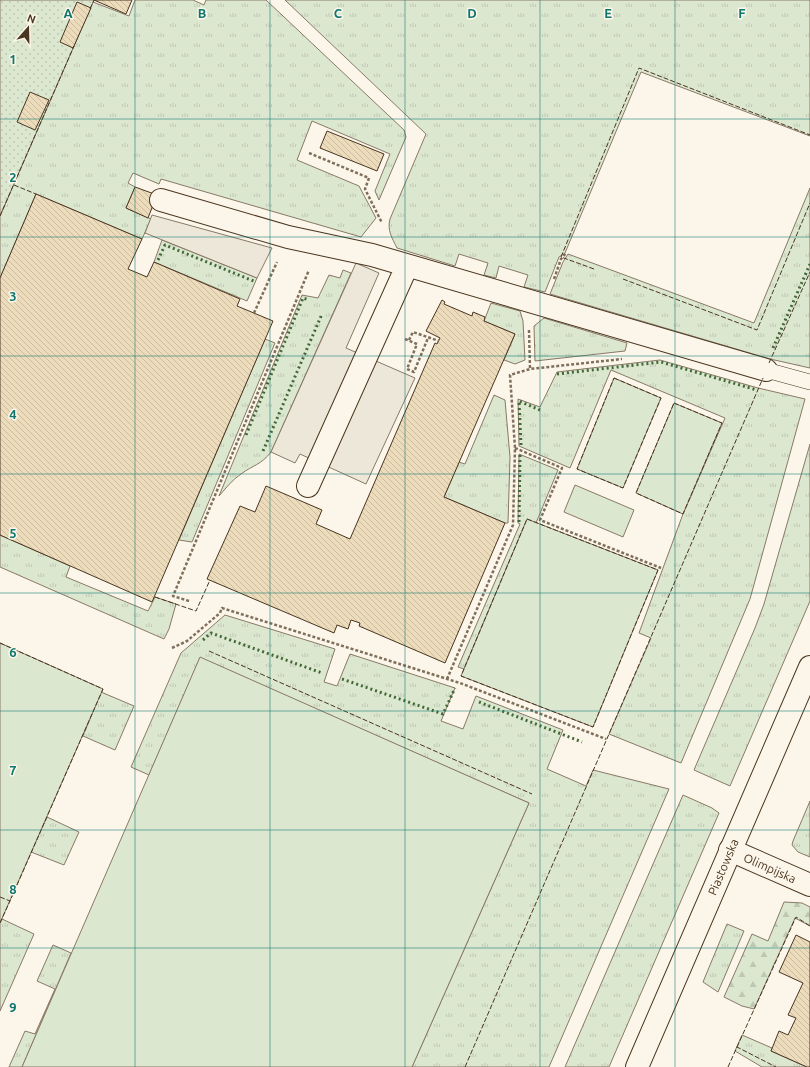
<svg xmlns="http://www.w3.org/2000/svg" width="810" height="1067" font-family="Ubuntu,sans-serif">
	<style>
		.grass { fill: url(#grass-tufts); stroke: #887966 }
		.forest { fill: url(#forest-firs); stroke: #887966 }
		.garden { fill: url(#garden-dots); stroke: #887966 }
		.pitch { fill: #dce7d0; stroke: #887966 }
		.parking { fill: #ede7d9; stroke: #887966 }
		.building { fill: url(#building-back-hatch); stroke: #4a3520 }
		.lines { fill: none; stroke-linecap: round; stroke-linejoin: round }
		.service-casing { stroke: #4a3520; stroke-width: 16 }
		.minor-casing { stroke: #4a3520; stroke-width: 24 }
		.tertiary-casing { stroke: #4a3520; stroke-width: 24 }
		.path { stroke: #7f6f5c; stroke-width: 2.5; stroke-dasharray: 3 2; stroke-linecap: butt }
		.service { stroke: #fbf6e9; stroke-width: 15 }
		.minor { stroke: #fbf6e9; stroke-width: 22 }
		.tertiary { stroke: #fbf6e9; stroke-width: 22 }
		.hedge { stroke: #436837; stroke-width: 3; stroke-dasharray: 2 3; stroke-linecap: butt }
		.fence { stroke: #4a3520; stroke-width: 1; stroke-dasharray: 5 2; stroke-linecap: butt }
		.grid { fill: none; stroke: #0f766e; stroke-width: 1; stroke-opacity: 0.55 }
		.labels { text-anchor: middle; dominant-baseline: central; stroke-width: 3; stroke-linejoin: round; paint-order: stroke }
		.street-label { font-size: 12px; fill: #4a3520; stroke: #fbf6e9 }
		.grid-label { font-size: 13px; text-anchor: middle; font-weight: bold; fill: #0f766e; stroke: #fbf6e9; stroke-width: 3; stroke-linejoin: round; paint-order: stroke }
	</style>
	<defs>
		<pattern id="grass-tufts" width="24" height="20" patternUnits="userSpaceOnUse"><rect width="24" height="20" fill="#dce7d0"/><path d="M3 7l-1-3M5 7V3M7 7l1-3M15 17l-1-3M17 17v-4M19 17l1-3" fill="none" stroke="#bec7b2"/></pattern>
		<pattern id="forest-firs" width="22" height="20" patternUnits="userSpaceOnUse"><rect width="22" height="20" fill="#dce7d0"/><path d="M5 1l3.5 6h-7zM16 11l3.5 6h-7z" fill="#bec7b2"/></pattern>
		<pattern id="garden-dots" width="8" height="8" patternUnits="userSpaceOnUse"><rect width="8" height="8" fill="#dce7d0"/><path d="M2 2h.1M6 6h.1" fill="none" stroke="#bec7b2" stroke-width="1.8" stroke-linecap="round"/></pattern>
		<pattern id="building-back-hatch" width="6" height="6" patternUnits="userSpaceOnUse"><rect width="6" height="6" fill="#ecdcbc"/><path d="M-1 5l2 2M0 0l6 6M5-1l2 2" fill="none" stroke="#ccbda1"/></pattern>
	</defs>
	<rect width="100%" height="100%" fill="#fbf6e9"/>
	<path class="grass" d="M135 0H193L204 5 206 0H266L404 130 406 137 379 200 375 191 390 154 312 121 297 160 359 186 376 218 361 237 161 179 159 184 133 173 128 183 135 187 126 208 151 219 142 239 36 194 0 278V216L93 2 129 16Z
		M285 0H810V136L641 72 565 253 559 257 545 292 524 287 528 275 499 266 496 278 484 275 488 263 459 254 455 266 397 248C392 238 387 230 390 219L426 134Z
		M810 188V368L770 359 550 294 563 262 568 254 754 323Z
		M162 240 257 278 247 301 154 262Z
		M343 270 351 273 271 452C261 465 253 465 241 474 232 480 226 488 219 496L302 295 318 298 329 275 340 278Z
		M491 303 520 311 523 321 525 360 515 364 504 360 515 334 484 321Z
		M544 318 627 343 625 351 535 361 534 326Z
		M265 339 275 343 192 542 179 540Z
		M660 360 758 388 805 399 750 599 681 763 609 734 651 638 639 633 683 514 725 418 611 370 570 468 519 446 518 399 540 407 557 372Z
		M494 395 505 400 510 457 508 523H505L444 497 459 462 465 464Z
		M810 444V601L730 786 694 770 755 628 764 604Z
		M519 454 558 470 536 523 527 520 464 669 458 667 520 524 518 523Z
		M0 535 70 566 66 577 148 611 155 597 176 604 169 629 164 639 0 567Z
		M225 615 335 649 324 682 337 686 350 654 455 688 441 721 463 729 476 696 563 730 547 769 586 786 593 770 669 789 549 1067H412L529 803 200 658 149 775 131 767 181 653Z
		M101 692 134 706 115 750 83 736Z
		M683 795 712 808 719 813 609 1067H565Z
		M810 801V857L798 852 792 845 793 841Z
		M47 817 79 832 64 865 31 852Z
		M2 919 34 934 0 1011V923Z
		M727 924 744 931 718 992 703 982Z
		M53 945 71 953 22 1067H9L25 1031 35 1034 55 989 37 981Z
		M742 1035 772 1048 771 1051 807 1067H762L735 1051Z"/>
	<path class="forest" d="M784 902 802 903 810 907V926L795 918 754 1009 742 1006 724 997 752 934 768 941Z"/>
	<path class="garden" d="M0 0H94L0 216Z"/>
	<path class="pitch" d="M614 378 661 398 623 488 577 469Z
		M674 403 722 423 683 514 636 493Z
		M575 485 634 510 623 537 564 512Z
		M527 519 658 570 593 727 461 676Z
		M0 643 103 689 0 923Z
		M200 657 529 803 412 1067H22Z"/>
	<path class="parking" d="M152 215 272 248 257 278 145 233Z
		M356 263 379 273 346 348 415 378 366 484 300 454 295 463 271 452Z"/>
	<path class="building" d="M94 0H132L126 14Z
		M77 2 91 8 73 48 60 42Z
		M30 92 49 100 35 130 17 122Z
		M327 131 384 154 377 171 320 148Z
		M135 187 157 195 148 218 126 208Z
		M36 194 142 239 128 269 147 277 154 262 240 299 237 306 273 321 152 602 0 535V278Z
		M442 300 445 302 444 304 472 316 473 312 485 317 484 321 515 334 444 497 505 523 445 663 359 626 360 623 351 620 348 629 337 625 334 633 207 579 240 506 255 512 266 486 322 510 316 524 350 539 435 343 437 344 440 338 426 331Z
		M796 935 810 942V1067H807L771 1051 779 1031 788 1035 796 1018 788 1015 803 983 779 972Z"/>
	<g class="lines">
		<g class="service-casing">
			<path id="service" d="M766 370 810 382"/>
		</g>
		<g class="minor-casing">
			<path id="minor" d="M161 200 288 237 372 255 766 370
				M308 486 407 266
				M730 850 810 885"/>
		</g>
		<g class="tertiary-casing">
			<path id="tertiary" d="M637 1067 810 667"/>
		</g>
		<path class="path" d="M309 153 369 178 365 189 382 223
			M554 279 561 259 566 253
			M254 313 277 262
			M529 330 530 369
			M405 339 417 344 407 369 414 372 428 338
			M409 340 413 332 439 341
			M515 448 562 468 540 520 661 568
			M189 601 173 596 309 270
			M172 648 187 641 220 613 222 608 460 683 606 739
			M447 679 513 525 515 448 510 375 530 369 622 359"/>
		<use href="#service" class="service"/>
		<use href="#minor" class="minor"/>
		<use href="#tertiary" class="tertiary"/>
		<path class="hedge" d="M158 260 165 245 256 282
			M773 348 810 264
			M557 374 661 362 757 390
			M246 435 303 298 309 300
			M521 445 519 401 540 410
			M263 451 322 314
			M519 522 520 455
			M203 640 211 633 322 673
			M342 679 443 714 455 688
			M479 702 582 742"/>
		<path class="fence" d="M90 9 94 0
			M14 185 36 194
			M0 216 74 46
			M594 269 561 257 639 68 810 135
			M623 279 757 330 810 203
			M769 363 810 272
			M614 378 661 398 623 488 577 469Z
			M674 403 722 423 683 514 636 493Z
			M527 519 658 570 593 727 461 676Z
			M155 597 196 611 210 580
			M0 643 103 689 10 901 0 897
			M209 651 532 794
			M0 923 10 901
			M737 1047 796 917 810 926
			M465 1067 763 378
			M728 1067 737 1047 776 1067"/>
	</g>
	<path class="grid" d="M135 0V1067M270 0V1067M405 0V1067M540 0V1067M675 0V1067M0 119H810M0 237H810M0 356H810M0 474H810M0 593H810M0 711H810M0 830H810M0 948H810"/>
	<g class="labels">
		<g class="street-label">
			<text transform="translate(723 867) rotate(-67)">Piastowska</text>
			<text transform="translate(770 868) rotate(24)">Olimpijska</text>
		</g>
	</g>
	<g class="grid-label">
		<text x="68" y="18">A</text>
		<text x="202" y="18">B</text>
		<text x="338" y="18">C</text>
		<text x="472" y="18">D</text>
		<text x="608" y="18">E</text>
		<text x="742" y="18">F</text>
		<text x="13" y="64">1</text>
		<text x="13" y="182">2</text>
		<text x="13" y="301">3</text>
		<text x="13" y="419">4</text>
		<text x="13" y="538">5</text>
		<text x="13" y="657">6</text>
		<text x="13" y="775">7</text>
		<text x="13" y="894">8</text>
		<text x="13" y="1012">9</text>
	</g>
	<g transform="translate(28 28) rotate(20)" stroke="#fbf6e9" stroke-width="3" paint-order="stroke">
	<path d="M0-3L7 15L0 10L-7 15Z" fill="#4a3520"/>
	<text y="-6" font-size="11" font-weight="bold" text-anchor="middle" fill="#4a3520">N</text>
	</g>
</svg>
